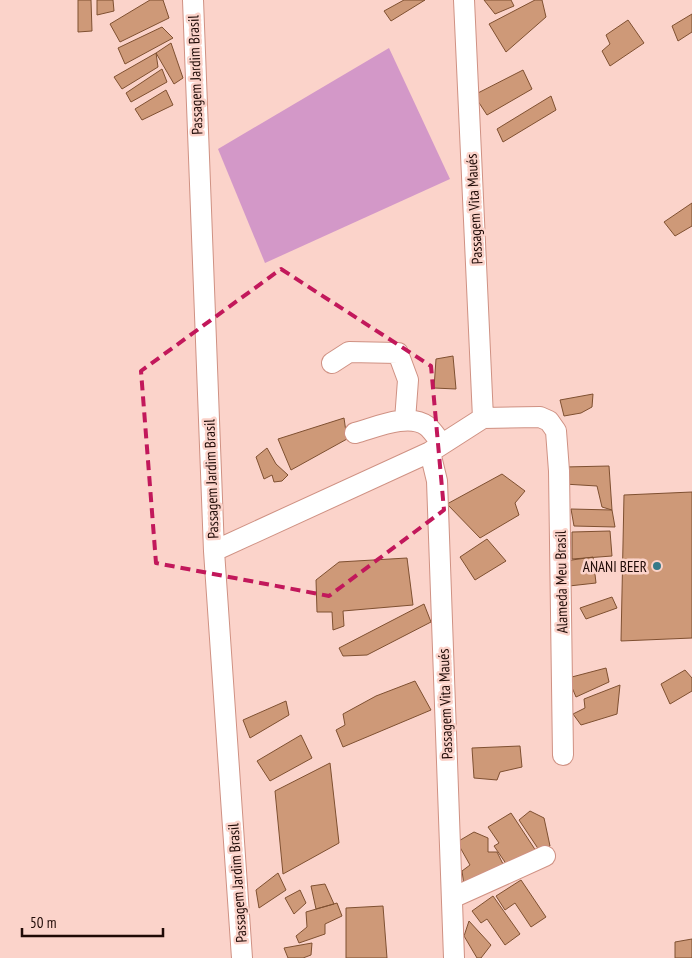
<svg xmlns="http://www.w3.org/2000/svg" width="692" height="958" font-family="'PT Sans Narrow',sans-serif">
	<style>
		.green { fill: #d398c8 }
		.building { fill: #ce9978; stroke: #7f5031 }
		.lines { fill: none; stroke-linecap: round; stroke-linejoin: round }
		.minor-casing { stroke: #cf9183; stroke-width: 22 }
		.minor { stroke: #fff; stroke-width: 20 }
		.marked { fill: none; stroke: #c2185b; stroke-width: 4; stroke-dasharray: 10 6; stroke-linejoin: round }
		.poi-dot { fill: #367a89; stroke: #fbd3ca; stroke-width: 2 }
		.labels { text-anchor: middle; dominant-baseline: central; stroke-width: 5; stroke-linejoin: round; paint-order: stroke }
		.street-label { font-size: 15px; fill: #1f0a06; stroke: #fbd3ca }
		.poi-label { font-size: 15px; fill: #1f0a06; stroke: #fbd3ca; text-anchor: end }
	</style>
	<rect width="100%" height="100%" fill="#fbd3ca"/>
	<path class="green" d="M389 48 450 179 265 263 218 149Z"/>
	<path class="building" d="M78 0H91L92 31 78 32Z
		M97 0H113L114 11 97 15Z
		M150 0H163L169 18 120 42 110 24Z
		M404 0H425L391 21 384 11Z
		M484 0H511L514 6 495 14Z
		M535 0H542L546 17 506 52 489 24Z
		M692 14V32L678 41 672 26Z
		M628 20 644 43 610 66 602 51 610 44 606 35Z
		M162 27 173 38 125 64 118 48Z
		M171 43 183 78 174 84 156 53Z
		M156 53 158 67 122 89 114 77Z
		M162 69 167 82 131 102 126 93Z
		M523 70 532 89 487 115 474 95Z
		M166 90 173 105 142 120 135 109Z
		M551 96 556 110 503 142 497 129Z
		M692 203V226L675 236 664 222Z
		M453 356 456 389 434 388 436 359Z
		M593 394 592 407 581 413 564 416 560 400Z
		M344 418 347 439 291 470 278 439Z
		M267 448 276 464 288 475 282 481 274 482 272 475 264 479 256 457Z
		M609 466 612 510 602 507 597 486 564 484V467Z
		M502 474 525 491 515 503 519 515 480 538 447 504Z
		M692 492V638L621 641 624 495Z
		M571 509 612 510 615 527 574 526Z
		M610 531 612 556 572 559V532Z
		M487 539 506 561 475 580 460 557Z
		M593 557 596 583 569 586 565 561Z
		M407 558 413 605 343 611 344 626 333 630 332 612H317L316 580 339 562Z
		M612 597 617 608 586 619 580 608Z
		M424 604 431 622 367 655 343 656 339 648Z
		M606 668 609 682 576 697 568 678Z
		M685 670 692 678V691L670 704 661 684Z
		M415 681 431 710 343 747 336 730 345 725 343 714 376 696Z
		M620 685 617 714 581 725 573 714 585 708 584 699Z
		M286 701 289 715 250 738 243 720Z
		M301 735 312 758 270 781 257 761Z
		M520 746 522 767 500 772 497 780 474 778 472 748Z
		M330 763 339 843 283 874 275 791Z
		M530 811 544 818 550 846 539 850 519 820Z
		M511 813 536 851 509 868 494 846 499 843 488 827Z
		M474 832 488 838V852H497L505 868 464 885 462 871 470 865 457 842Z
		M278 873 286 890 259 908 256 890Z
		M521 880 546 917 531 927 515 903 505 910 496 896Z
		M325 884 334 904 316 909 311 886Z
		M300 890 306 903 294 914 285 898Z
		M493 896 520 934 505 945 487 919 481 923 472 911Z
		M337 903 342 916 325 924V934L299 943 296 936 307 927 306 912Z
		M383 906 387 958H346V908Z
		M469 921 491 945 481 958H477L464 936Z
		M692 939V958H675V942Z
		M312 943 311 955 303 958H288L284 948Z"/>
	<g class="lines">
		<g class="minor-casing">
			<path id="minor" d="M193 0 214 551 242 958
				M464 0 483 418
				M332 363 349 352 398 353 408 380 405 420
				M355 433C374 428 409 412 427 426 433 431 437 438 442 444
				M430 452 437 481 454 958
				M214 551 430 452 483 418 540 417 549 421 556 431 559 471 563 755
				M452 898 545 856"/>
		</g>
		<use href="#minor" class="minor"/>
	</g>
	<path class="marked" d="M281 269 431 366 444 510 329 596 156 563 141 371Z"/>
	<circle class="poi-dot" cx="657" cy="566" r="5"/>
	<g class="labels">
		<g class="street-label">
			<text transform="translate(195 75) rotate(-92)">Passagem Jardim Brasil</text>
			<text transform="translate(474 209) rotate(-93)">Passagem Vita Maués</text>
			<text transform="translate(211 479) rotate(-92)">Passagem Jardim Brasil</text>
			<text transform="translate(561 582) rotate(-91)">Alameda Meu Brasil</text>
			<text transform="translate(445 704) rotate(-92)">Passagem Vita Maués</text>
			<text transform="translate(237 883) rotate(-94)">Passagem Jardim Brasil</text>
		</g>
		<g class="poi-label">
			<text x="647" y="566">ANANI BEER</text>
		</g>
	</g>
	<path d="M22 928v8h141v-8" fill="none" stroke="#1f0a06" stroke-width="2.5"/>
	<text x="30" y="928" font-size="15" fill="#1f0a06" stroke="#fbd3ca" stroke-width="4" paint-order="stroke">50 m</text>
</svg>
